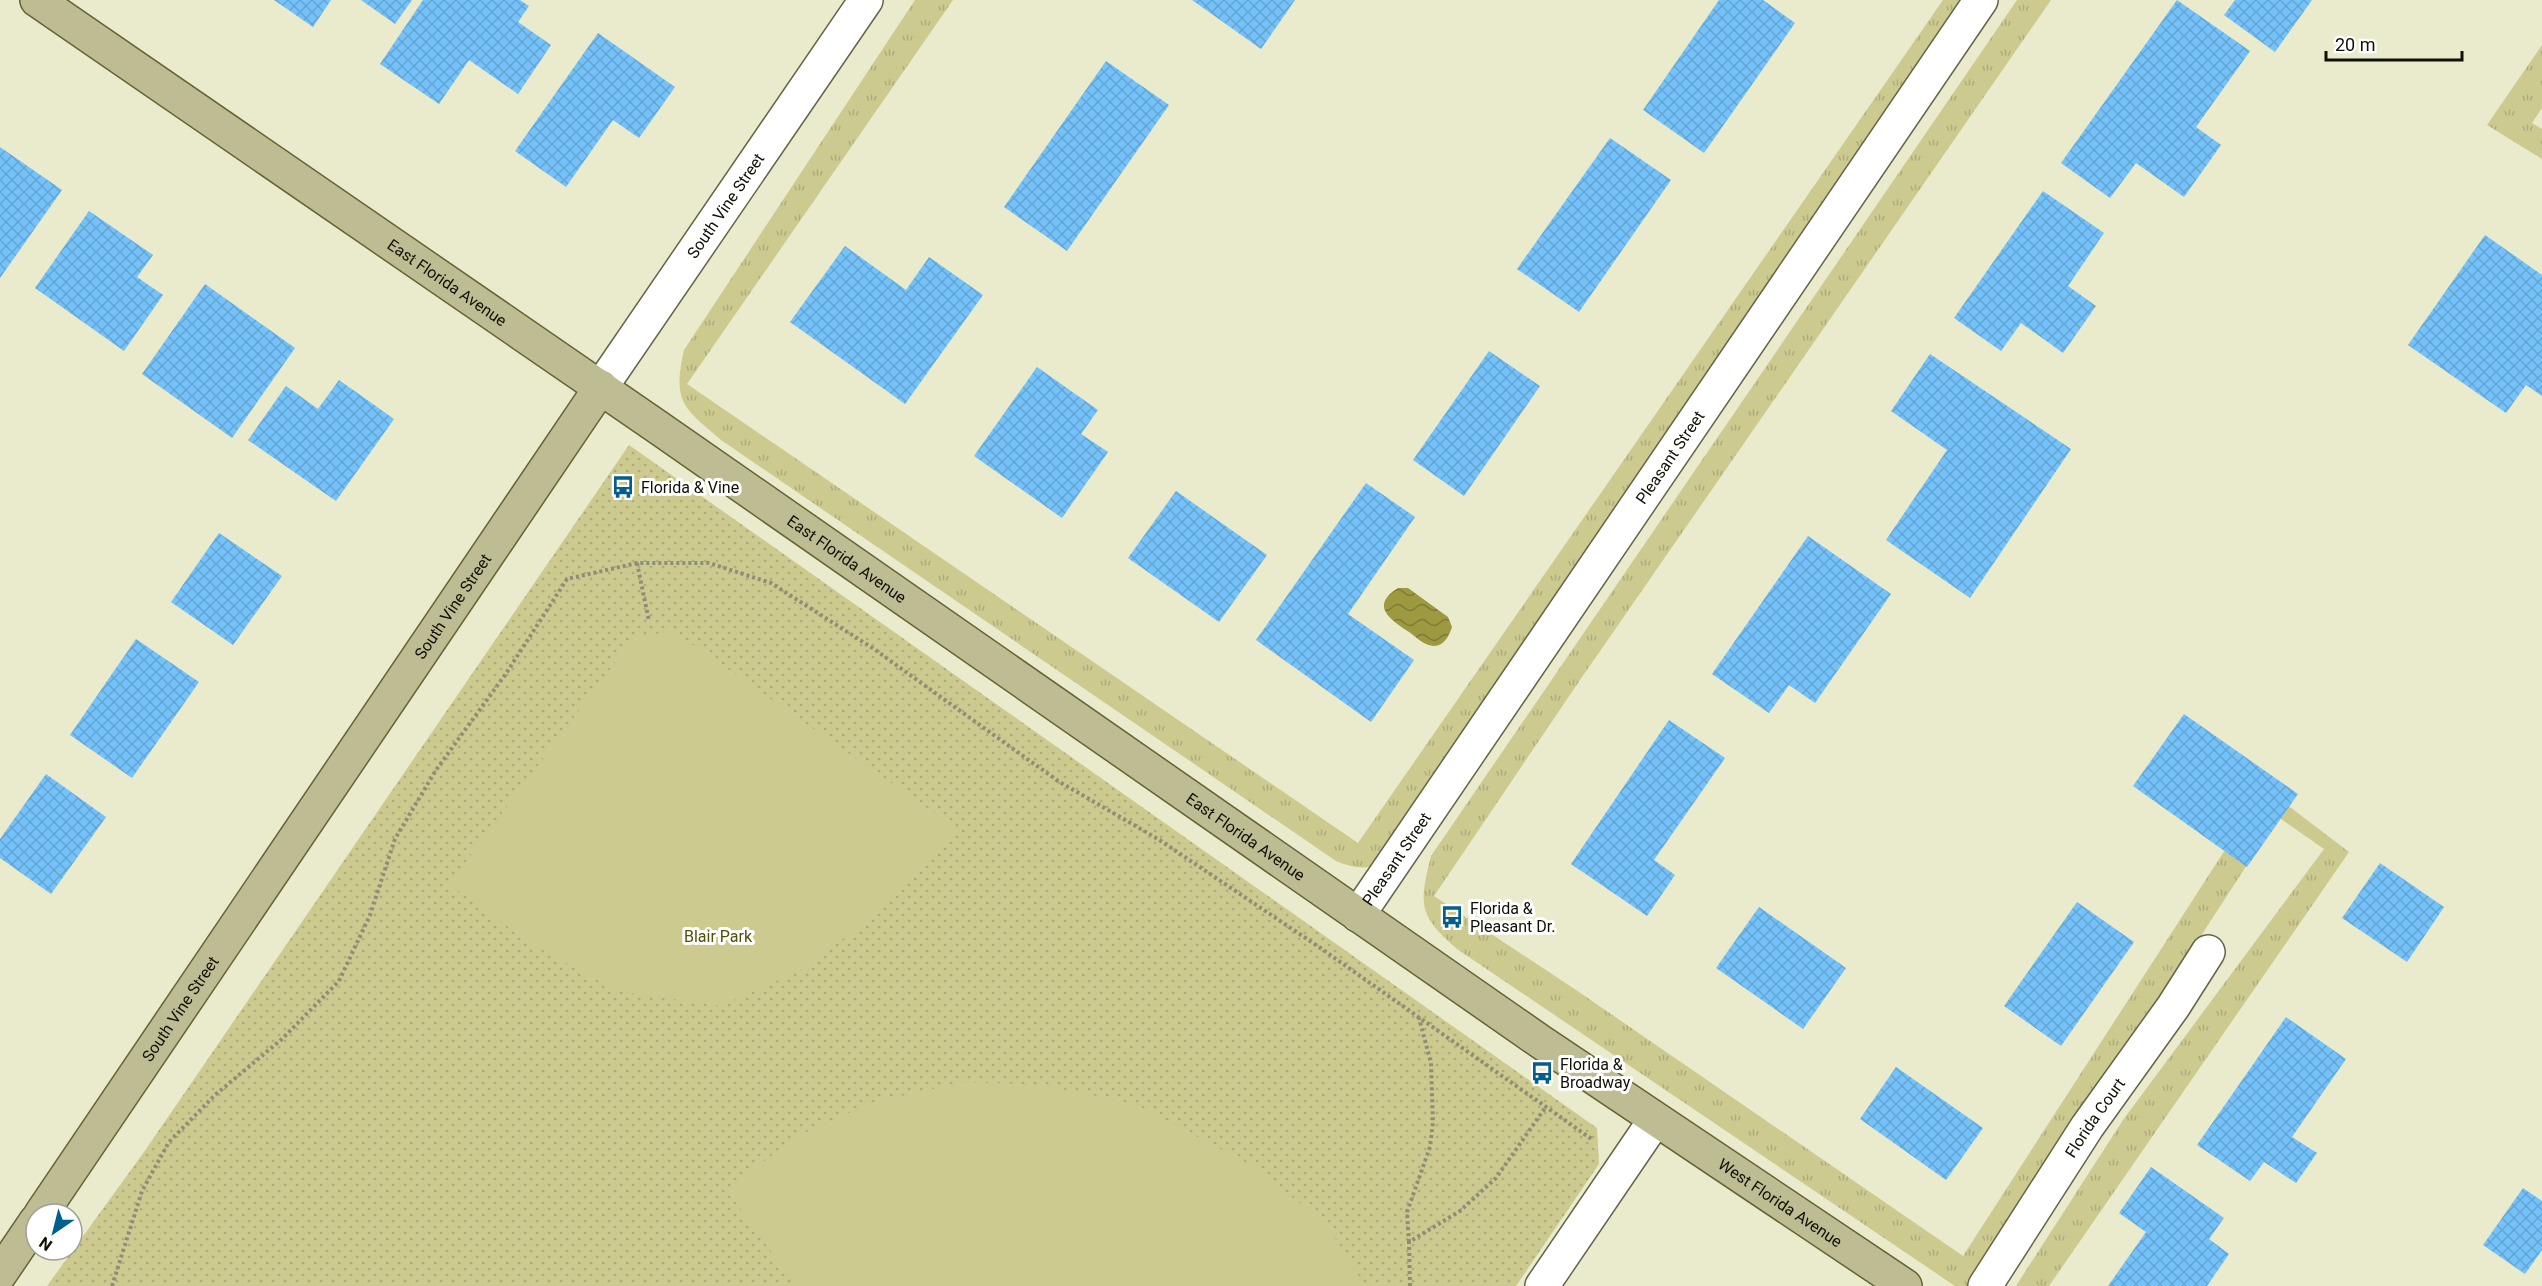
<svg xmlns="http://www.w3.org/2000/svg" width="2542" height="1286" font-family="Roboto,sans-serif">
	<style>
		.grass { fill: url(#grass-tufts) }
		.park { fill: url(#park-dots) }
		.pitch { fill: #ccca8f }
		.water { fill: url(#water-waves) }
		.building { fill: url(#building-cross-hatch) }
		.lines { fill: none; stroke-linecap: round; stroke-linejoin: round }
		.minor-casing { stroke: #65644a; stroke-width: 36 }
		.major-casing { stroke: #646332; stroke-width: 36 }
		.path { stroke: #8e8e78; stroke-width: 4; stroke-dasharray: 3 3; stroke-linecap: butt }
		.minor { stroke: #fff; stroke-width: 33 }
		.major { stroke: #bdbc92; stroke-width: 33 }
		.labels { text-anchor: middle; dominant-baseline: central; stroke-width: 6; stroke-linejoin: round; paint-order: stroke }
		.street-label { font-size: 16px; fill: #101006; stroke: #fff }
		.poi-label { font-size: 16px; fill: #101006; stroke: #fff; text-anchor: start }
		.park-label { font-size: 16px; fill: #524f09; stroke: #fff }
	</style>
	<defs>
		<pattern id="grass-tufts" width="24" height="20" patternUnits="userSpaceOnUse" patternTransform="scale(1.5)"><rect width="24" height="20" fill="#ccca8f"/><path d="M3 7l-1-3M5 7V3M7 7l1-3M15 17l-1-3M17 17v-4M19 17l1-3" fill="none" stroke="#aeac7a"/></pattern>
		<pattern id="park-dots" width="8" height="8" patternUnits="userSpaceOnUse" patternTransform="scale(1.5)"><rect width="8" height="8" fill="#ccca8f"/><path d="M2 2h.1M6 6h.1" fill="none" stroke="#aeac7a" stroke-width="1.8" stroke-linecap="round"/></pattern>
		<pattern id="water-waves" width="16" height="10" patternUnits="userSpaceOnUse" patternTransform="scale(1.5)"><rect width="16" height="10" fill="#9d9941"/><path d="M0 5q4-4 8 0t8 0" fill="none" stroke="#7f7b34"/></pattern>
		<pattern id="building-cross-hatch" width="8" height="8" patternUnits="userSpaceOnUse" patternTransform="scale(1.5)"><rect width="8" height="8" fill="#74c2f9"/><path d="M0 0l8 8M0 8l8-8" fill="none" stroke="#63a6d4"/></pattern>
	</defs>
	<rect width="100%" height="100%" fill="#eaeacc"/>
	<path class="grass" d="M915 0H953L687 384 1358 843 1943 0H1964L1376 866C1361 869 1350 867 1336 861L721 440C684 408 672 403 684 350Z
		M2017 0H2051L1580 680 1434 896 1576 990 1963 1256 2265 788 2349 852 2049 1286H2016L2123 1120 2324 849 2278 817 1974 1286H1955L1457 949C1418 915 1419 905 1431 856Z
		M2542 45V108L2532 123 2542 129V159L2487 125Z"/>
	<path class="park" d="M629 445 1597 1128 1599 1164 1516 1286H47L144 1152Z"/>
	<path class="pitch" d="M673 631 956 828 865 922 805 968 721 1006 617 991 530 943 449 884 634 637Z
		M964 1082 1043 1085 1135 1104 1253 1166 1327 1225 1365 1286H796L727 1190 796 1137 870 1103Z"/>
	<path class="water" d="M1398 588H1408L1448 617 1452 627C1449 636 1444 646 1434 646 1425 646 1416 637 1409 632 1391 620 1369 606 1398 588Z"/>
	<path class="building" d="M274 0H331L313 27Z
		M361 0H412L395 24Z
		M423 0H520L529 6 518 22 551 45 518 94 469 60 439 104 380 64Z
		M1192 0H1295L1261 49Z
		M1719 0H1763L1795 23 1704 153 1643 110Z
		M2177 0 2250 51 2196 127 2221 145 2184 197 2136 163 2110 198 2061 163Z
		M2235 0H2312L2275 52 2224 15Z
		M598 33 675 87 639 138 613 120 566 187 515 151Z
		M1106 61 1169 105 1067 251 1004 207Z
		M1610 138 1671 180 1579 312 1517 269Z
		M0 147 62 190 0 278Z
		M2043 191 2104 233 2068 286 2096 306 2063 353 2021 323 2001 351 1954 318Z
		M89 211 153 255 137 277 163 295 124 351 35 288Z
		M2485 235 2542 275V396L2526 385 2506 413 2408 345Z
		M845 246 906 290 929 257 983 295 905 404 790 322Z
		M205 284 295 348 232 438 142 374Z
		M1489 351 1540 386 1464 496 1413 460Z
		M1930 354 2071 449 1970 598 1886 540 1947 450 1891 411Z
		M1037 367 1098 410 1081 434 1108 452 1062 518 974 456Z
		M339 380 394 419 336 501 248 440 286 386 318 409Z
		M1366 483 1415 517 1348 614 1414 660 1371 722 1256 640Z
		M1176 491 1267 555 1219 622 1128 558Z
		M219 533 282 576 233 645 171 602Z
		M1808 536 1891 594 1815 703 1789 685 1769 713 1712 674Z
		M136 639 199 682 132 778 70 735Z
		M2184 714 2298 794 2247 867 2133 786Z
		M1669 720 1725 758 1654 860 1675 875 1647 916 1571 864Z
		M46 774 106 817 51 894 0 858V839Z
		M2380 863 2444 907 2407 962 2342 918Z
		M2077 902 2134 942 2061 1046 2004 1006Z
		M1759 907 1846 968 1803 1029 1716 968Z
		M2286 1017 2346 1059 2292 1137 2317 1153 2296 1183 2264 1162 2250 1181 2197 1145Z
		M1896 1067 1983 1128 1946 1180 1860 1119Z
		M2151 1167 2224 1218 2209 1239 2229 1254 2207 1286H2108L2146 1232 2119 1213Z
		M2523 1188 2542 1201V1250L2525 1274 2483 1245Z"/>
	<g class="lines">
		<g class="minor-casing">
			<g id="minor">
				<path id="s1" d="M601 387 866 0"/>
				<path id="s2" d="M1358 915 1981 0"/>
				<path d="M1542 1286 1655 1120"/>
				<path id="s3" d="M1985 1286 2087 1127 2173 1007 2208 952"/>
			</g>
		</g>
		<g class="major-casing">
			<g id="major">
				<path id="s4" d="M37 0 659 428 1541 1042 1905 1286"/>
				<path id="s5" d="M41 1214 601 387"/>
				<path d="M0 1274 36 1221"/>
			</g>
		</g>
		<path class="path" d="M637 563 649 621
			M1409 1242 1407 1212 1430 1147 1433 1122 1431 1063 1419 1018
			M112 1286 142 1191 169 1142 215 1095 282 1039 339 981 370 915 395 839 436 770 505 675 567 579 637 563H709L771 583 874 649 1058 781 1158 839 1319 947 1593 1140
			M1410 1286 1409 1242 1460 1211 1496 1178 1545 1108"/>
		<use href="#minor" class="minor"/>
		<use href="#major" class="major"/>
	</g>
	<defs>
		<g id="bus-bare" transform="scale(1.8)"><path d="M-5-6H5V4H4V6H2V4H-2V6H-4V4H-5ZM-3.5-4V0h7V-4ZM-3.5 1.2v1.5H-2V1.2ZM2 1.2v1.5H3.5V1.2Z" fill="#005f8f" stroke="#fff" stroke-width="2.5" paint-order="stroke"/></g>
	</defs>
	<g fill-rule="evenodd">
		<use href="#bus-bare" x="623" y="487"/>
		<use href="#bus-bare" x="1452" y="917"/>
		<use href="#bus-bare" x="1542" y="1073"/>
	</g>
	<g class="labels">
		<g class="street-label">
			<text stroke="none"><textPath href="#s1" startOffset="220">South Vine Street</textPath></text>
			<text stroke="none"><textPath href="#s4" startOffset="498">East Florida Avenue</textPath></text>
			<text stroke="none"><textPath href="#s2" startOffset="554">Pleasant Street</textPath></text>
			<text stroke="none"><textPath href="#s4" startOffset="984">East Florida Avenue</textPath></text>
			<text stroke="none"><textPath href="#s5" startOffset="734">South Vine Street</textPath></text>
			<text stroke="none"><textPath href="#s4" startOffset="1470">East Florida Avenue</textPath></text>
			<text stroke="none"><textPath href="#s2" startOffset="68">Pleasant Street</textPath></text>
			<text stroke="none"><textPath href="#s5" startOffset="248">South Vine Street</textPath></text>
			<text stroke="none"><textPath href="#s3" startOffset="201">Florida Court</textPath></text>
			<text stroke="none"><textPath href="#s4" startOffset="2118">West Florida Avenue</textPath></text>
		</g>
		<g class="poi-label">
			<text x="641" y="487">Florida &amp; Vine</text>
			<text x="1470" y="908">Florida &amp;<tspan x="1470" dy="18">Pleasant Dr.</tspan></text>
			<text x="1560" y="1064">Florida &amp;<tspan x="1560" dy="18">Broadway</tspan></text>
		</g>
		<g class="park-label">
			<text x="718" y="936">Blair Park</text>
		</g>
	</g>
	<g transform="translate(54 1232) rotate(215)"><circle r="28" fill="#ffffff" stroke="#9f9f9b" stroke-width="1.5"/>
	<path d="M0-4.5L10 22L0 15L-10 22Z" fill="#005f8f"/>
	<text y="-9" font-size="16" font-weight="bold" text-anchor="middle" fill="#101006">N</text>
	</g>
	<path d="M2326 51v9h136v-9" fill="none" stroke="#101006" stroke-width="3"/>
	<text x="2335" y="51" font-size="18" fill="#101006" stroke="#ffffff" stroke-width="4.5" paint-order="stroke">20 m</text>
</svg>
